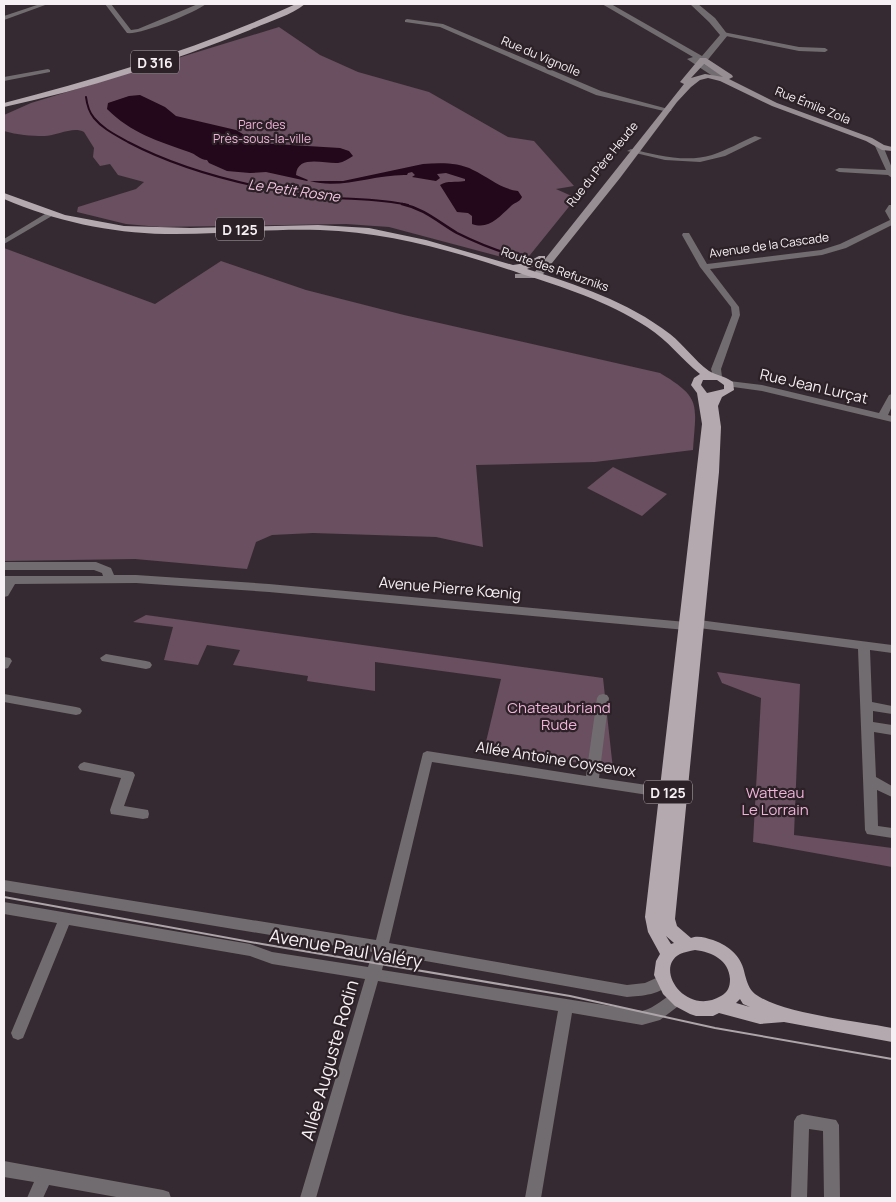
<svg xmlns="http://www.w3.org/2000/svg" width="896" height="1202" font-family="Manrope,sans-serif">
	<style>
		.green { fill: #694f5f }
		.water { fill: #23071a }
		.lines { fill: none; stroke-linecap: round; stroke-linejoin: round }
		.stream-far1 { stroke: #23071a; stroke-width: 2 }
		.stream { stroke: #23071a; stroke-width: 2.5 }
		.minor { fill: #716c6f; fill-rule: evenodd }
		.tertiary { fill: #716c6f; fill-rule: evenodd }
		.secondary { fill: #978e93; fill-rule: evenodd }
		.primary { fill: #b4a9af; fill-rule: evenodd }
		.tram { stroke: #ada5aa; stroke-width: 2 }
		.labels { text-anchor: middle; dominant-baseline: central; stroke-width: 4.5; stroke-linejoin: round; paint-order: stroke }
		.far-street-label { font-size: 12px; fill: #f6eff3; stroke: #2b2127 }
		.far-park-label { font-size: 12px; fill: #f2b3d9; stroke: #2b2127 }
		.shield { fill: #2b2127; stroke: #b9b1b6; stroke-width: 1 }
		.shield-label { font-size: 14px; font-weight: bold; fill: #f6eff3 }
		.far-water-label { font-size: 14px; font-style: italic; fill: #f8c6e4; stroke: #2b2127 }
		.street-label { font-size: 15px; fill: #f6eff3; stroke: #2b2127 }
		.park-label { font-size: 15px; fill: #f2b3d9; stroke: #2b2127 }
		.near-street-label { font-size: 18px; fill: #f6eff3; stroke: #2b2127 }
	</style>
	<rect width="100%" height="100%" fill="#352a31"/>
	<path class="green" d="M279 27 320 55 358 72 429 92 508 137 534 141 574 186 556 189 576 198 530 255 523 259 513 260 389 227 346 224 160 227 126 224 77 212 78 207 136 189 144 182 118 175 110 164 100 166 93 157 94 148 84 132C73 126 57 136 44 136 31 136 17 135 4 131V115L31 103Z
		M4 248 155 304 221 261 306 290 404 315 660 373C702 398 696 404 693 450L595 462 476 465 483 547 436 537 313 533 272 535 256 542 247 569 135 559 4 561Z
		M613 467 667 494 642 516 587 488Z
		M146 615 603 678 613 769 485 746 501 679 375 662V691L307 681 308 676 233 665 240 650 207 645 198 665 164 660 173 627 133 622Z
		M717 672 800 684 794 835 892 848V867L753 842 761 698 722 683Z"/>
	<path class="water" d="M140 95 165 107 176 116 236 130 258 143 340 148 349 151 353 156C348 159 344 162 338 163 325 164 297 154 296 175L308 180 307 181 266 172 250 173 227 171 209 163 207 160C200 160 196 154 189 152 158 141 131 133 107 109L108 103 129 96Z
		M423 164C439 163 458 162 473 170 488 177 501 189 518 191L522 197C519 203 514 202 510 207 499 217 489 230 472 224V216L468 213 457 212 440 185C448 180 455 183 465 181V179L446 173 437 174 440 178 436 181 412 177 415 175 412 172 408 173 407 175C374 174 341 190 310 181H343Z"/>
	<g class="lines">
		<path class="stream-far1" d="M86 97C87 105 89 112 94 118 103 129 116 135 128 142 185 172 250 187 313 196 345 200 377 198 408 205"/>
		<path class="stream" d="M402 204C425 209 438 222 457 233 477 243 497 251 519 257"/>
		<path class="minor" d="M40 4H48L4 20V16Z
			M105 4H111L131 30 138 29 198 4H206C194 13 141 35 127 33Z
			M407 19 443 24 601 91 672 110 668 112 596 95 440 27 405 22V20Z
			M723 32 799 47 825 48 828 50 825 52 799 51 721 35V33Z
			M48 69 50 70V72L4 81V77Z
			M755 136 762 138 725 156 700 162 665 160 627 151 631 149C656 155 686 163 712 155 727 150 741 142 755 136Z
			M876 144 883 146 892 168V178L888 175 839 172 835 170 839 168 886 170 875 146Z
			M889 205H892V225L846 248 822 255 710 269 739 307 740 315 721 369 722 377 720 379H714L711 369 732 315 731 307 700 267 682 235 683 233H689L707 264 821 250 840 244 890 220 885 211Z
			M50 211 57 213 4 244V239Z
			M729 381 762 385 879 413 889 395 892 394V406L888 415 892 416V422L762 391 726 386V382Z
			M4 562H96L111 568 114 575H136L269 584 686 622 699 620 892 645V653L870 650 872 702 892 706V714L873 711V722L892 725V735L874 732 876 777 892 786V797L877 790 878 826 892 828V838L867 834 865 830 858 649 699 628 686 630 269 592 136 583 15 584 8 596 4 597V576H103L102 573 94 570H4Z
			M106 654 146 661 150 662 152 665 150 668 146 669 102 661 100 658Z
			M4 657 10 658 12 661 8 668 4 669Z
			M4 694 76 707 80 708 82 711 80 714 76 715 4 702Z
			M603 694 607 695 609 698 599 778 674 789 679 790 680 794 679 798 674 799 432 762 389 943 627 985 645 983 663 975 668 977 670 981C664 995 640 996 627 997L386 954 382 970 642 1011C656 1008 663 997 676 993L681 994 683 999 681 1004 660 1020 642 1025 572 1013 541 1198H525L558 1011 378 981 316 1198H300L365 979 272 964 250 956 69 925 23 1038 18 1040 13 1038 11 1033 57 923 4 914V902L250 944 272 952 368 967 373 952 4 891V880L376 940 423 753 427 751 586 776 597 698 599 695Z
			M84 762 133 772 135 775 124 806 148 810 149 814 148 818 143 819 111 814 110 810 121 778 80 770 78 767 80 764Z
			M802 1114 836 1120 839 1125 840 1198H824L823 1131 809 1129 807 1198H791L794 1121 797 1116Z
			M4 1161 163 1190 169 1192 171 1198H122L49 1185 43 1198H27L34 1182 4 1177Z"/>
		<path class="tertiary" d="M602 4H611L702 56 720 35 709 22 690 4H698L715 18 728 35 706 62H701L727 79 720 81 687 59 693 57Z"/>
		<path class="secondary" d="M700 58H706L732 75 733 77 729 79 777 103 872 138 884 145 892 147V151L882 150 866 141 772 106 720 81 708 78 700 80 691 87 677 102 620 178 540 278H515V274L534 273 684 84 680 82ZM704 64 723 77 705 74 691 78Z"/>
		<path class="primary" d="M296 4H305C290 16 267 22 250 30 171 62 87 89 4 107V103C104 77 202 47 296 4Z
			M4 193 65 215 124 226 190 228 318 225 369 228 426 240 513 265 526 263 539 256H545V260L527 269C577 285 627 301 670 334 684 345 694 360 709 371 717 376 723 375 733 382L734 390 722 397 718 406 721 427 719 472 675 919 677 926 691 938C698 935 706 938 713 940 730 946 742 957 745 975 747 982 749 989 755 994 782 1014 857 1021 892 1028V1042L784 1022 760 1024 719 1013 713 1016H696L690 1014 675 1006 663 994 654 975 656 961 660 954 648 932 645 917 702 424 697 393 691 385 694 378 700 374C681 359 669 341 647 327 607 301 563 287 519 273 454 251 388 232 320 230 268 228 217 235 165 234 110 233 55 221 4 199ZM703 380H717L724 385V389L707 393 701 385ZM666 936 674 943 671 944ZM695 950C712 952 729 960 730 979 730 987 728 992 721 996 686 1017 653 968 680 954 684 952 690 951 695 950ZM740 999 743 1004 750 1007 736 1003Z"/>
		<path class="tram" d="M4 897 262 944 570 996 715 1028 892 1059"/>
	</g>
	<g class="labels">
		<g class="far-street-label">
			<text transform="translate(541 56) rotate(23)">Rue du Vignolle</text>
			<text transform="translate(813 105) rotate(22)">Rue Émile Zola</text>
			<text transform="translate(602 164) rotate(-51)">Rue du Père Heude</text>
			<text transform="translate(769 245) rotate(-8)">Avenue de la Cascade</text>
			<text transform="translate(555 269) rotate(19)">Route des Refuzniks</text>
		</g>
		<g class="far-park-label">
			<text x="262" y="124">Parc des<tspan x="262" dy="14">Près-sous-la-ville</tspan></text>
		</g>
		<g class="shield">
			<rect x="131" y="50.5" width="48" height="23" rx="4"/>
			<rect x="216" y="217.5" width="48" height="23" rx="4"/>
			<rect x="644" y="780.5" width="48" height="23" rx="4"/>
		</g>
		<g class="shield-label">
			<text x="155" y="62">D 316</text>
			<text x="240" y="229">D 125</text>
			<text x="668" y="792">D 125</text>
		</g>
		<g class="far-water-label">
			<text transform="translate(294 190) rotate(8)">Le Petit Rosne</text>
		</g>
		<g class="street-label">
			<text transform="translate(814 386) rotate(13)">Rue Jean Lurçat</text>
			<text transform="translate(450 588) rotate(5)">Avenue Pierre Kœnig</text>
			<text transform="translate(556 759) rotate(9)">Allée Antoine Coysevox</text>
		</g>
		<g class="park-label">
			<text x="559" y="707">Chateaubriand<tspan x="559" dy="17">Rude</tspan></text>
			<text x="775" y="792">Watteau<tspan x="775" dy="17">Le Lorrain</tspan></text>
		</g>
		<g class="near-street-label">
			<text transform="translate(346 948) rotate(10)">Avenue Paul Valéry</text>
			<text transform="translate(329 1060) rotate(-74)">Allée Auguste Rodin</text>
		</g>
	</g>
	<rect width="896" height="1202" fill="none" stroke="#f6eff3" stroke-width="10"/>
</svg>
